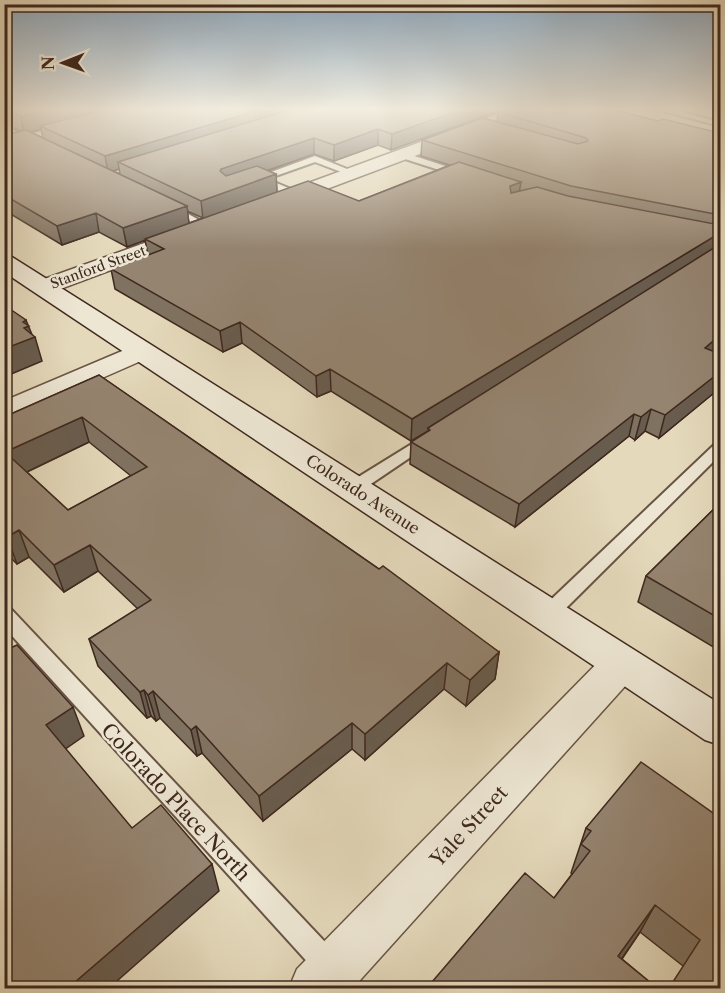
<svg xmlns="http://www.w3.org/2000/svg" width="725" height="993" font-family="'Libre Caslon Text',serif">
	<style>
		.lines { fill: none; stroke-linecap: round; stroke-linejoin: round }
		.lane-casing { stroke: #685445; stroke-width: 4 }
		.street-casing { stroke: #685445; stroke-width: 3 }
		.secondary-casing { stroke: #3f281e; stroke-width: 3 }
		.lane { fill: #ede6d3; fill-rule: evenodd }
		.street { fill: #ede6d3; fill-rule: evenodd }
		.secondary { fill: #ede6d3; fill-rule: evenodd }
		.wall { fill: #807260; stroke: #3f281e; stroke-width: 1.5; fill-rule: evenodd }
		.shaded-wall { fill: #685c4e; stroke: #3f281e; stroke-width: 1.5 }
		.building { fill: #958470; stroke: #3f281e; stroke-width: 1.5; fill-rule: evenodd }
		.labels { text-anchor: middle; dominant-baseline: central; stroke-width: 5; stroke-linejoin: round; paint-order: stroke }
		.far-street-label { font-size: 14px; fill: #3f281e; stroke: #ede6d3 }
		.street-label { font-size: 16px; fill: #3f281e; stroke: #ede6d3 }
		.near-street-label { font-size: 20px; fill: #3f281e; stroke: #ede6d3 }
	</style>
	<rect width="100%" height="100%" fill="#e4d9bb"/>
	<filter id="stains"><feTurbulence type="fractalNoise" baseFrequency=".00333" numOctaves="4"/><feColorMatrix values="0 0 0 0 .2 0 0 0 0 .09 0 0 0 0 .02 0 0 0 .5 -.17"/></filter>
	<radialGradient id="worn" r=".72"><stop offset=".6" stop-color="#630" stop-opacity="0"/><stop offset="1" stop-color="#630" stop-opacity=".3"/></radialGradient>
	<g class="lines">
		<g class="lane-casing">
			<path id="lane" d="M659 110H674L720 122V126Z
				M4 126 36 141 37 143 30 145 4 132Z
				M402 152 467 173 469 175 461 177 399 157 398 155Z
				M315 156 357 173 349 175 315 162 267 179 298 192 300 194 295 197 249 180Z
				M164 205H172L212 227 203 229 164 209Z
				M428 434 436 439 433 442 359 492H347L345 488 347 484Z
				M720 442V455L554 620 547 622 540 620 537 615 540 610 715 444Z
				M4 607 11 609 359 978 363 988H331L4 627Z"/>
		</g>
		<g class="street-casing">
			<path id="street" d="M119 110H146L144 113 4 151V141Z
				M508 110H531L529 113 284 205H270L267 201 270 197Z
				M189 227 197 228 200 233 197 238 52 292H36L32 287 36 282Z
				M141 343 150 345 154 351 150 357 4 421V401Z
				M622 647 636 652 642 663 636 674 353 988H289L297 969 608 652Z"/>
		</g>
		<g class="secondary-casing">
			<path id="secondary" d="M4 255 12 257 720 704V745L705 740 4 272Z"/>
		</g>
		<use href="#lane" class="lane"/>
		<use href="#street" class="street"/>
		<use href="#secondary" class="secondary"/>
	</g>
	<path class="wall" d="M4 110H501L391 150 378 145 334 161 314 154 267 171 276 174 277 192 359 201 450 165 421 156 422 140 497 122 498 112 658 121 720 133V351L718 353 720 354V388L659 438 645 431 635 440 629 436 515 527 410 464 411 442 428 431 411 441 331 391 317 397 242 343 223 352 115 289 111 269 148 255 145 240 127 247 99 232 62 245 4 210ZM8 126 21 131 10 134ZM41 129 43 138 30 132ZM119 169 120 174 113 171ZM187 211 203 218 189 223Z
		M99 375 499 652 495 679 466 706 444 689 365 760 352 749 263 821 202 753 197 756 160 718 156 721 151 716 147 718 98 666 89 639 138 609 98 571 64 592 29 557 17 564 4 551V417ZM89 442 131 476 68 510 27 472Z
		M720 503V651L638 602 646 576Z
		M720 818V988L683 966 640 932 622 959 657 988H432V982L554 898 572 874 571 873 586 828Z"/>
	<path class="shaded-wall" d="M49 110H110L40 126 41 129 24 133 21 117Z
		M259 110H311L118 162 119 169 108 173 105 156Z
		M460 110H501L391 150 392 134Z
		M7 121 11 137 4 139V122Z
		M378 129V145L334 161V145Z
		M314 138V154L223 186 220 171 221 169Z
		M276 174 277 192 203 219 201 201Z
		M521 182 518 199 508 204 510 186Z
		M187 206 189 224 127 247 123 228Z
		M96 213 99 232 62 245 57 226Z
		M720 233V248L428 428V431L411 441 412 419Z
		M26 320 33 337H35L42 361 4 377V349L23 322Z
		M240 322 242 343 223 352 220 331Z
		M720 335V351L704 364 705 348Z
		M330 369 331 391 317 397 316 376Z
		M720 372V388L659 438 665 415Z
		M651 409 645 431 635 440 641 417Z
		M634 414 629 436 515 527 519 504Z
		M82 417 89 442 14 478 5 452Z
		M19 530 29 557 17 564 7 537Z
		M90 545 98 571 64 592 54 565Z
		M4 635 14 658 4 665Z
		M499 652 495 679 466 706 470 680Z
		M447 663 444 689 365 760V734Z
		M144 690 151 716 147 718 140 692Z
		M153 691 160 718 156 721 148 695Z
		M73 707 84 736 58 754 46 725Z
		M352 723V749L263 821 259 796Z
		M196 726 202 753 197 756 191 730Z
		M212 864 219 891 109 988H68Z
		M655 905 640 932 605 983 618 956Z"/>
	<path class="building" d="M4 110H49L21 117Z
		M103 110H259L105 156 40 126Z
		M289 110H460L392 134 378 129 334 145 314 138 221 169 220 171 226 176 257 166 276 174 201 201 118 162Z
		M503 110H615L658 121 663 119 720 133V215L571 186 422 140 483 118 578 144 588 141 586 138 498 112Z
		M26 130 187 206 123 228 96 213 57 226 4 195V135Z
		M459 162 521 182 510 186 511 193 537 187 568 196 720 225V233L412 419 330 369 316 376 240 322 220 331 111 269 164 249 145 239 308 181 359 201Z
		M720 244V335L705 348 720 354V372L665 415 651 409 641 417 634 414 519 504 411 442 430 430 428 428Z
		M4 305 26 320 23 322 29 326 24 328 35 337 4 349Z
		M99 375 379 569 383 566 499 652 470 680 447 663 365 734 352 723 259 796 196 726 191 730 153 691 148 695 144 690 140 692 89 639 151 600 90 545 54 565 19 530 7 537 4 535V417ZM82 417 147 467 68 510 5 452Z
		M720 503V619L646 576Z
		M17 645 73 707 46 725 132 828 161 805 212 864 68 988H4V651Z
		M641 762 720 818V988H669L700 940 655 905 618 956 657 988H439L432 982 525 873 554 898 590 851 581 844 591 831 586 828Z"/>
	<linearGradient id="sky" x2="0" y2="1"><stop stop-color="#90abc1"/><stop offset="0.44" stop-color="#f3eee0"/><stop offset="1" stop-color="#f3eee0" stop-opacity="0"/></linearGradient>
	<rect width="725" height="249" fill="url(#sky)"/>
	<g class="labels">
		<g class="far-street-label">
			<text transform="translate(98 267) rotate(-20)">Stanford Street</text>
		</g>
		<g class="street-label">
			<text transform="translate(363 494) rotate(33)">Colorado Avenue</text>
		</g>
		<g class="near-street-label">
			<text transform="translate(176 802) rotate(47)">Colorado Place North</text>
			<text transform="translate(469 826) rotate(-47)">Yale Street</text>
		</g>
	</g>
	<rect width="725" height="993" fill="none" stroke="#e4d9bb" stroke-width="24"/>
	<rect x="6" y="6" width="713" height="981" fill="none" stroke="#3f281e" stroke-width="3"/>
	<rect x="12" y="12" width="701" height="969" fill="none" stroke="#3f281e" stroke-width="1.5"/>
	<g transform="translate(63 63) rotate(269)" stroke="#ede6d3" stroke-width="4.5" paint-order="stroke">
	<path d="M0-4.5L10 22L0 15L-10 22Z" fill="#3f281e"/>
	<text y="-9" font-size="16" font-weight="bold" text-anchor="middle" fill="#3f281e">N</text>
	</g>
	<rect width="100%" height="100%" filter="url(#stains)"/>
	<rect width="100%" height="100%" fill="url(#worn)"/>
</svg>
